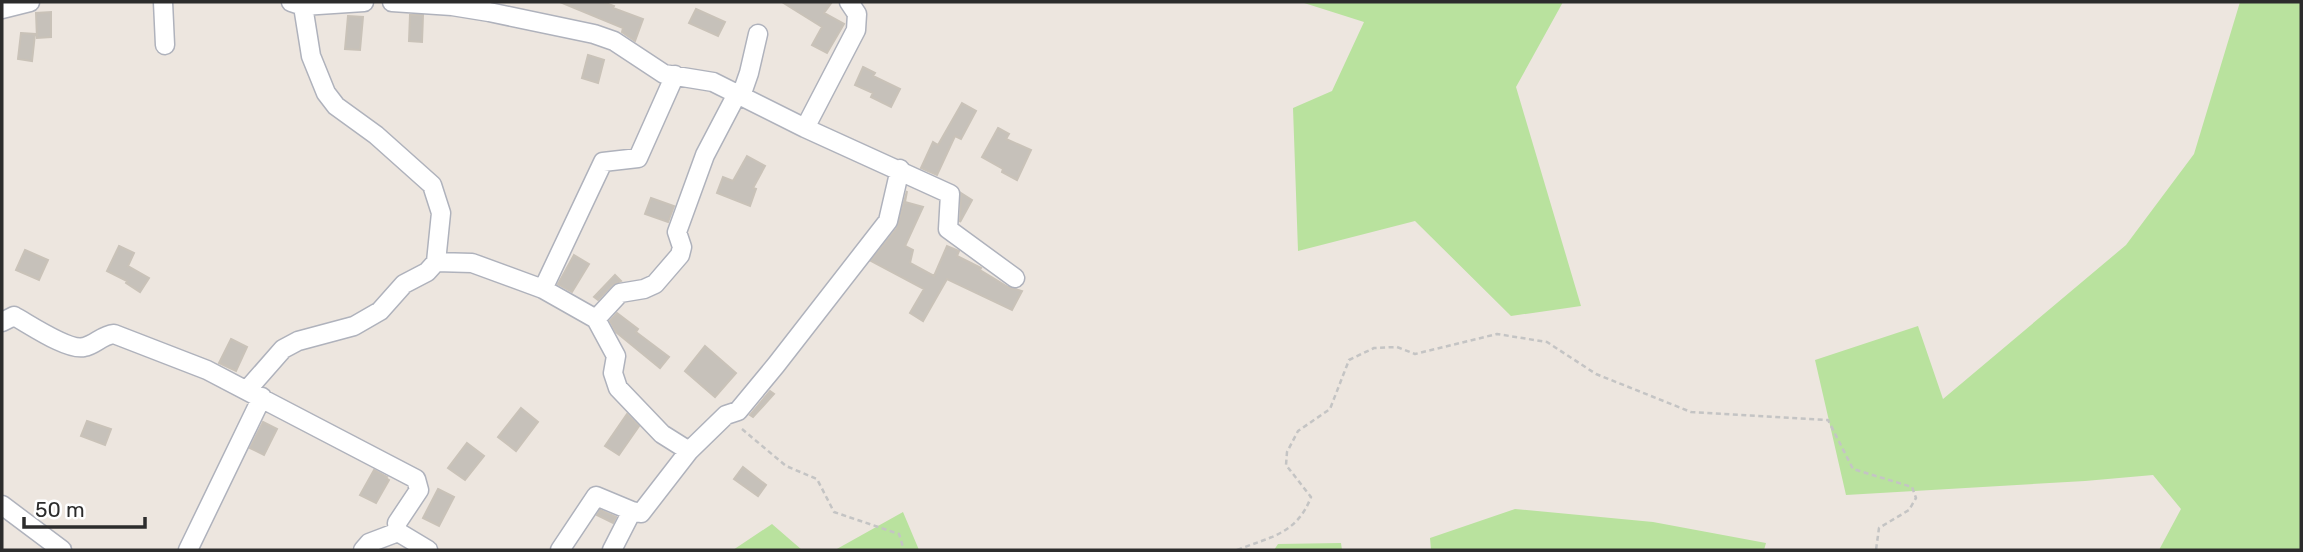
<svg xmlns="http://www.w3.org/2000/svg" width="2303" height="552" font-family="Rubik,sans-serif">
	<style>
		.green { fill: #b9e29e }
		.building { fill: #c6c1ba; stroke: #c9c2b8; stroke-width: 2 }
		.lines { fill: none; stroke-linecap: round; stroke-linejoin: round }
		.minor-casing { stroke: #afb2bc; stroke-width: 21 }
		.path { stroke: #c4c4c4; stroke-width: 2.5; stroke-dasharray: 5 3.5; stroke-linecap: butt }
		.minor { stroke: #fff; stroke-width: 18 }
	</style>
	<rect width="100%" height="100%" fill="#ede6df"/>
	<path class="green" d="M1301 2H1563L1516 87 1581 306 1511 316 1415 221 1298 251 1293 108 1332 91 1364 22Z
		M2240 2H2301V550H2159L2181 509 2153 475 2085 481 1846 495 1815 360 1918 326 1943 399 2126 245 2194 154Z
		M1515 509 1653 522 1766 543 1764 550H1431L1430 538Z
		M903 512 919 550H835Z
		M772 524 802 550H733Z
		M1341 543 1342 550H1274L1278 544Z"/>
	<path class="building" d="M560 2H603L614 6 613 8 643 19 635 41 622 32 623 28Z
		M782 2H832L824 13 844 24 827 53 812 45 822 27Z
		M696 9 725 22 718 36 689 23Z
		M51 12V37L37 38 36 13Z
		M410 15H423L422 42 409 41Z
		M348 16 363 17 360 50 345 49Z
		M21 33 35 34 32 61 18 59Z
		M588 55 604 60 598 83 582 78Z
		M863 67 875 73 873 76 900 89 891 107 871 97 873 93 855 85Z
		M962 103 976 111 961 139 955 136 937 175 921 168 933 142 938 145Z
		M998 128 1009 134 1006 139 1031 150 1017 180 1002 172 1003 169 982 157Z
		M747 156 765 166 753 188 756 189 750 206 717 193 723 177 733 181Z
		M907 191 905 202 923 207 905 246 913 250 910 263 934 276 947 246 959 251 957 256 981 268 980 270 1008 287 1022 291 1012 310 947 279 923 321 910 313 924 289 871 261 897 228Z
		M961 193 972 200 960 222 961 195Z
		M651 198 674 206 668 222 645 214Z
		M119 246 134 253 128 266 149 278 140 292 126 283 127 281 107 271Z
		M25 250 48 260 39 280 16 270Z
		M574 255 589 264 572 292 558 284Z
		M615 275 621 281 612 285 598 300 594 297Z
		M617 313 638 329 636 332 669 357 660 368 616 332 610 321Z
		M231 339 247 347 236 371 219 363Z
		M705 346 736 373 715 397 685 371Z
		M770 391 774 394 753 417 750 415Z
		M521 408 538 422 516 451 498 437Z
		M627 414 639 426 619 455 605 446Z
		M87 421 111 429 105 445 81 436Z
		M263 422 277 429 264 455 250 448Z
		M467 443 484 456 465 480 448 468Z
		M743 467 766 485 758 496 734 479Z
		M374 470 387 477 386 478 389 480 376 503 360 495Z
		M438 489 454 497 439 526 423 518Z
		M600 510 616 517 613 523 597 515Z"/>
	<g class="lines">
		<g class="minor-casing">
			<path id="minor" d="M163 2 165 45
				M291 2 303 6 364 2
				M392 2 452 6 489 12 594 34 614 41 664 74 713 82 805 128 950 194 948 229 1015 278
				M2 9 30 2
				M741 96 749 73 758 34
				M805 128 856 30 857 14 849 2
				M436 262 472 263 543 289 596 319 616 356 613 373 618 388 662 434 689 451
				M543 289 603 162 638 158 675 75
				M596 319 620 293 644 289 655 284 680 255 682 247 677 232 705 155 737 94
				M2 322 14 316C29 324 68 351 84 347 95 345 102 335 114 334L207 370 416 479 419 490 397 523 398 532 428 550
				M247 390 283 349 298 341 354 326 380 311 404 284 427 272 436 262 441 213 432 185 376 135 336 106 326 93 311 56 303 6
				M2 505 62 550
				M188 550 262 397
				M363 550 369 543 398 532
				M560 550 596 496 632 511
				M612 550 632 511 641 513 689 451 726 415 738 411 776 365 888 221 900 169"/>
		</g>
		<path class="path" d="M742 429 786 466 817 479 834 512 899 534 904 550
			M1237 550C1270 537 1297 534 1311 497L1286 465 1287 452 1298 431 1330 409 1349 360 1374 348 1397 347 1415 354 1497 334 1547 342 1596 374 1691 412 1828 420 1853 469 1912 487 1916 498 1909 510 1879 528 1876 550"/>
		<use href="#minor" class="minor"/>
	</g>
	<rect width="2303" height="552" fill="none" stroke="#2c2c2c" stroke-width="7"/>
	<path d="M24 517v10h121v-10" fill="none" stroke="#2c2c2c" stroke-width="3.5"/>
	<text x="35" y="517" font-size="21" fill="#2c2c2c" stroke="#ffffff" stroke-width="5" paint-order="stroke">50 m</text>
</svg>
